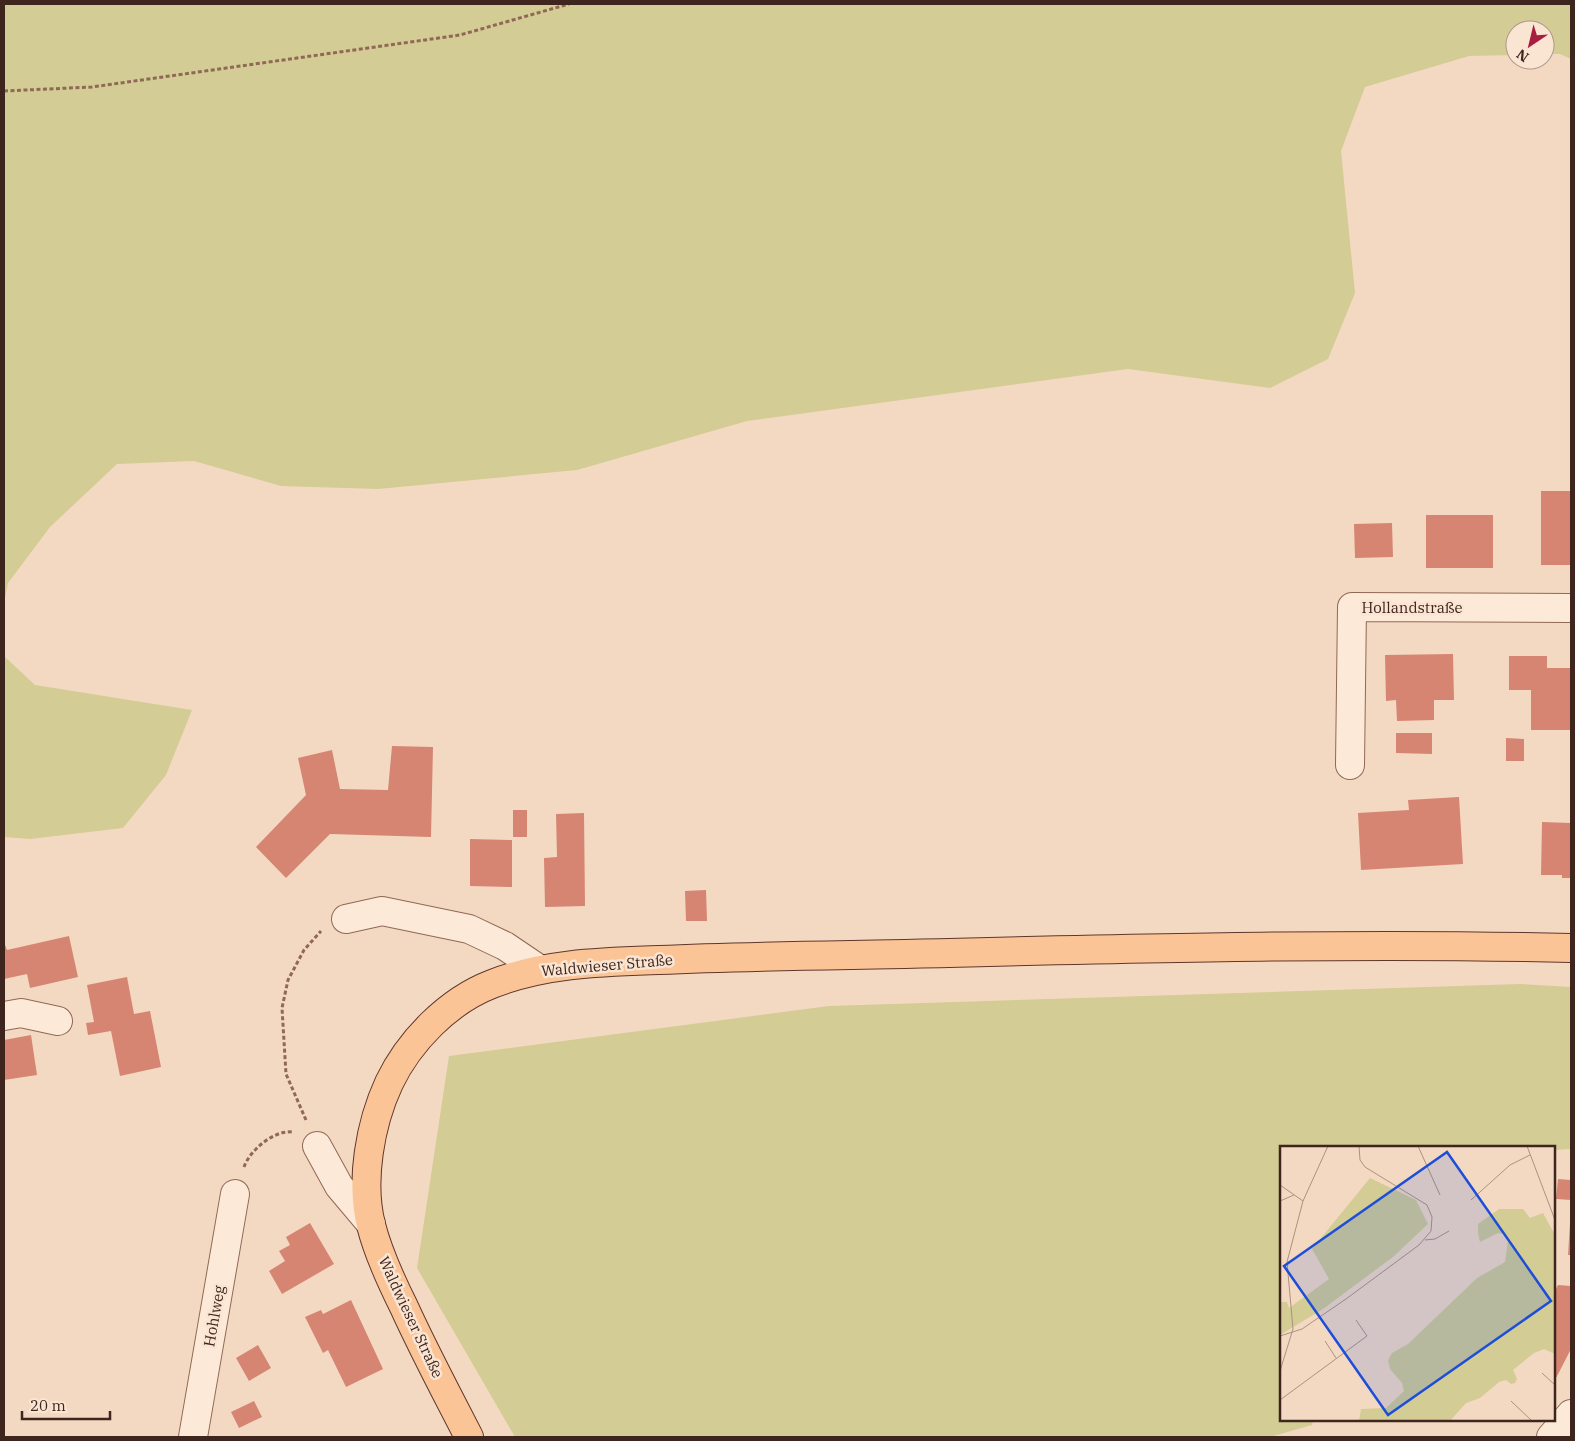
<svg xmlns="http://www.w3.org/2000/svg" width="1575" height="1441" font-family="'IBM Plex Serif',serif">
	<style>
		.green { fill: #d3cc94 }
		.building { fill: #d68573 }
		.lines { fill: none; stroke-linecap: round; stroke-linejoin: round }
		.minor-casing { stroke: #906856; stroke-width: 30 }
		.major-casing { stroke: #5e372b; stroke-width: 30 }
		.path { stroke: #906856; stroke-width: 3; stroke-dasharray: 4 2.5; stroke-linecap: butt }
		.minor { stroke: #fde9d7; stroke-width: 28 }
		.major { stroke: #fbc496; stroke-width: 28 }
		.labels { text-anchor: middle; dominant-baseline: central; stroke-width: 5; stroke-linejoin: round; paint-order: stroke }
		.street-label { font-size: 15px; fill: #3e251d; stroke: #fae5d3 }
		.inset-road { fill: none; stroke: #ab9180; stroke-width: 1 }
		.view { fill: #1d4ed8; fill-opacity: 0.15; stroke: #1d4ed8; stroke-width: 2.5 }
		.inset-edge { fill: none; stroke: #3e251d; stroke-width: 2.5 }
	</style>
	<rect width="100%" height="100%" fill="#f4d9c2"/>
	<path class="green" d="M4 4H1571V59L1560 54H1545V30H1515V55L1469 56 1365 87 1341 151 1355 293 1328 359 1270 388 1128 369 747 421 577 470 378 489 281 486 194 461 117 464 50 527 8 583 4 603Z
		M4 656 35 685 192 710 166 775 123 828 30 839 4 837Z
		M1520 984 1571 987V1149L1554 1150V1147H1281V1420H1313L1312 1425 1270 1437H515L417 1268 449 1056 829 1006Z"/>
	<path class="building" d="M1541 491H1571V565H1541Z
		M1426 515H1493V568H1426Z
		M1392 523 1393 557 1355 558 1354 524Z
		M1453 654 1454 700H1434V720L1397 721 1396 700 1386 701 1385 655Z
		M1509 656H1547V668H1571V730H1531V690H1509Z
		M1396 733H1432V754L1396 753Z
		M1506 738 1524 739V761H1506Z
		M392 746 433 747 431 837 330 834 286 878 256 847 306 795 298 758 332 750 340 789 388 790Z
		M1459 797 1463 864 1361 870 1358 813 1409 810 1408 800Z
		M513 810H527V837H513Z
		M584 813 585 906 545 907 544 858 557 857 556 814Z
		M1542 822 1571 823V878H1562V875H1541Z
		M470 839 512 840V887L470 886Z
		M706 890 707 921H686L685 891Z
		M69 936 78 977 30 988 27 974 4 979V942L7 950Z
		M127 977 134 1014 150 1011 161 1067 120 1076 111 1031 88 1035 86 1023 94 1022 87 985Z
		M31 1035 37 1075 4 1080V1040Z
		M1558 1179 1571 1180V1200L1556 1199Z
		M310 1223 334 1264 282 1294 269 1271 285 1261 279 1251 290 1245 286 1237Z
		M1570 1223H1571V1255H1568Z
		M1558 1285 1571 1286V1349L1554 1382V1293Z
		M351 1300 383 1369 346 1387 328 1350 323 1353 305 1317 321 1310 323 1314Z
		M258 1345 271 1368 249 1381 236 1358Z
		M254 1401 262 1417 239 1428 231 1412Z"/>
	<g class="lines">
		<g class="minor-casing">
			<path id="minor" d="M1350 765 1352 607 1571 608
				M346 919 382 911 469 929 505 946 539 969
				M4 1016 21 1013 58 1021
				M317 1146 339 1186 371 1224
				M193 1437 235 1194
				M1551 1437 1571 1414"/>
		</g>
		<g class="major-casing">
			<path id="major" d="M469 1437C447 1394 424 1351 404 1307 391 1281 378 1253 371 1225 360 1181 370 1124 389 1083 409 1041 448 1001 492 984 545 963 602 962 659 960 723 957 788 956 852 955 1092 950 1332 942 1571 948"/>
		</g>
		<path class="path" d="M4 91 92 87 460 35 569 4
			M306 1120 286 1074 282 1008 288 980 304 950 321 931
			M244 1167C250 1150 274 1130 292 1132"/>
		<use href="#minor" class="minor"/>
		<use href="#major" class="major"/>
	</g>
	<g class="labels">
		<g class="street-label">
			<text x="1412" y="607">Hollandstraße</text>
			<text transform="translate(607 965) rotate(-5)">Waldwieser Straße</text>
			<text transform="translate(214 1316) rotate(-80)">Hohlweg</text>
			<text transform="translate(411 1317) rotate(65)">Waldwieser Straße</text>
		</g>
	</g>
	<g transform="translate(1280 1146)">
		<rect width="275" height="275" fill="#f4d9c2"/>
		<path d="M90 32 136 54 148 78 113 111 43 163 0 189V156H7L9 162 49 133 32 103ZM219 63H243L250 72 263 67 275 89V208L264 203 254 207 233 224 237 233 235 237 231 238 226 234 219 236 200 252 186 257 170 275H79L81 263 106 262 124 245 122 237 110 223 108 214 112 207 128 198 197 132 225 116 228 95 225 88 218 87 200 96 198 87V78Z" fill="#d3cc94"/>
		<path class="inset-road" d="M138 0 160 49M247 0 275 74M0 39 23 55M191 54 230 19 250 9M0 55 14 49M145 94 155 93 169 85M0 190 22 183 66 153 139 99 151 85 152 71 147 59 85 21 80 14 79 0M45 195 56 212M0 225 13 183 7 116 23 55 48 0M262 227 275 239M0 254 87 190 76 174M231 255 252 275"/>
		<path class="view" d="M167 6 271 155 108 269 4 120Z"/>
		<rect width="275" height="275" class="inset-edge"/>
	</g>
	<rect width="1575" height="1441" fill="none" stroke="#3e251d" stroke-width="10"/>
	<g transform="translate(1530 45) rotate(215)"><circle r="24" fill="#fae5d3" stroke="#af988a"/>
	<path d="M0-4L9 19L0 12L-9 19Z" fill="#a71e40"/>
	<text y="-8" font-size="14" font-weight="bold" text-anchor="middle" fill="#3e251d">N</text>
	</g>
	<path d="M22 1411v8h88v-8" fill="none" stroke="#3e251d" stroke-width="2.5"/>
	<text x="30" y="1411" font-size="15" fill="#3e251d" stroke="#fae5d3" stroke-width="4" paint-order="stroke">20 m</text>
</svg>
